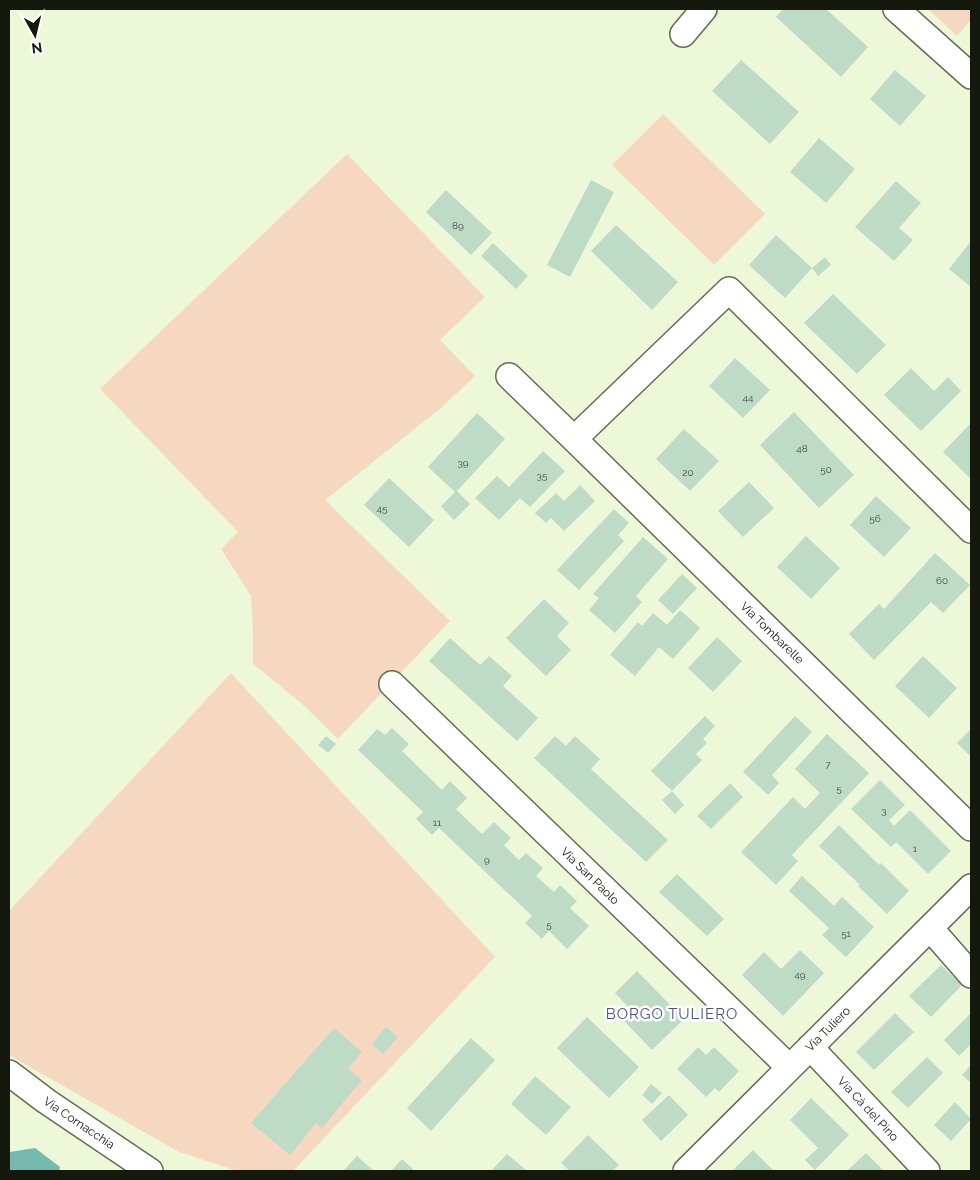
<svg xmlns="http://www.w3.org/2000/svg" width="980" height="1180" font-family="Raleway,sans-serif">
	<style>
		.green { fill: #f6d8c0 }
		.water { fill: #76b9af }
		.building { fill: #bedbc6 }
		.lines { fill: none; stroke-linecap: round; stroke-linejoin: round }
		.street-casing { stroke: #636d51; stroke-width: 28 }
		.street { stroke: #fff; stroke-width: 25 }
		.labels { text-anchor: middle; dominant-baseline: central; stroke-width: 5; stroke-linejoin: round; paint-order: stroke }
		.number-label { font-size: 10px; fill: #3f493b }
		.street-label { font-size: 12px; fill: #15180d; stroke: #fff }
		.quarter-label { font-size: 15px; letter-spacing: 1px; fill: #464f8c; stroke: #fff }
	</style>
	<rect width="100%" height="100%" fill="#edf8d8"/>
	<path class="green" d="M928 9H971V20L957 36Z
		M663 114 765 214 714 265 612 165Z
		M347 154 485 297 440 340 475 376 441 408 325 500 450 621 338 739 300 702 253 664V631L251 596 221 549 238 532 100 389Z
		M231 673 495 957 293 1171H237L179 1152 9 1055V911Z"/>
	<path class="water" d="M35 1148 60 1167 59 1171H9L10 1152Z"/>
	<path class="building" d="M783 9H826L868 47 841 77 776 17Z
		M741 60 799 112 770 144 712 91Z
		M895 70 926 96 900 126 870 99Z
		M819 138 855 169 826 203 790 172Z
		M591 180 614 192 570 277 547 265Z
		M896 181 921 203 899 228 913 240 894 261 855 227Z
		M446 190 492 233 471 255 426 212Z
		M616 225 678 282 652 310 591 251Z
		M776 235 812 268 785 298 749 265Z
		M971 241V287L949 269Z
		M493 243 528 276 516 289 481 256Z
		M825 257 831 265 818 276 812 268Z
		M833 294 886 345 857 374 804 323Z
		M735 358 770 390 743 418 709 386Z
		M911 368 934 391 948 377 961 391 921 431 884 395Z
		M794 412 854 475 819 508 760 445Z
		M477 413 505 439 457 491 470 504 454 520 441 506 455 492 428 467Z
		M971 423V479L943 452Z
		M684 429 719 461 690 491 656 459Z
		M543 451 565 471 530 507 520 498 499 520 475 498 497 476 509 487Z
		M389 478 434 520 409 547 364 505Z
		M749 482 774 508 743 537 718 511Z
		M580 485 595 501 564 531 551 518 546 523 535 513 556 493 564 501Z
		M876 496 911 528 884 557 850 525Z
		M614 509 629 523 618 535 624 541 579 590 557 570Z
		M806 536 840 568 811 599 777 567Z
		M643 537 668 559 636 596 642 602 615 633 589 610 599 598 593 594Z
		M935 553 970 585 943 613 931 602 874 660 849 634 879 604 884 609Z
		M682 574 697 588 673 614 658 600Z
		M544 599 569 623 557 636 571 650 546 676 506 638Z
		M680 610 700 628 673 659 659 647 635 676 610 655 638 622 642 626 653 613 667 625Z
		M717 637 742 661 713 692 688 668Z
		M450 638 480 665 489 656 512 676 503 686 538 718 517 741 429 661Z
		M923 656 957 688 929 718 895 686Z
		M705 716 715 726 703 739 707 743 696 754 702 760 672 791 651 771Z
		M795 716 812 732 772 775 779 783 768 795 743 772Z
		M392 728 409 744 402 751 442 790 450 781 467 798 456 809 482 834 494 822 511 838 504 845 519 860 526 853 543 868 536 876 554 892 560 885 577 901 570 908 589 926 567 949 549 931 542 939 525 923 532 916 439 828 432 835 416 819 423 812 358 750 377 729 385 735Z
		M971 729V757L957 743Z
		M827 734 869 773 792 855 798 861 776 885 741 852 793 797 805 809 820 793 795 769Z
		M326 736 336 744 328 753 318 745Z
		M555 736 566 746 575 736 600 759 591 769 668 840 646 862 534 758Z
		M880 780 905 805 889 820 894 826 910 810 951 851 928 874 896 842 891 847 851 809Z
		M730 783 743 797 711 829 697 816Z
		M672 791 684 805 675 814 662 800Z
		M839 825 879 865 881 863 909 891 887 914 858 886 860 885 819 846Z
		M677 874 724 919 707 936 659 892Z
		M802 876 834 906 842 897 874 927 846 957 822 935 829 928 789 891Z
		M800 950 824 973 783 1016 742 975 764 952 781 969Z
		M941 965 962 985 931 1017 909 996Z
		M637 971 684 1019 652 1050 624 1021 633 1012 615 993Z
		M895 1013 914 1032 874 1070 856 1052Z
		M971 1013V1044L959 1056 944 1040Z
		M587 1017 639 1067 609 1098 557 1048Z
		M386 1027 398 1037 383 1054 372 1044Z
		M334 1028 362 1052 348 1069 362 1080 322 1128 316 1123 290 1155 251 1123Z
		M471 1038 495 1060 431 1131 407 1108Z
		M698 1047 706 1055 714 1047 739 1071 719 1092 715 1088 706 1097 677 1069Z
		M927 1057 943 1073 908 1108 891 1092Z
		M971 1065V1083L962 1075Z
		M535 1076 571 1107 546 1135 511 1104Z
		M651 1084 662 1093 652 1104 642 1095Z
		M669 1095 688 1115 661 1141 642 1120Z
		M811 1098 849 1135 815 1170 805 1160 818 1148 790 1120Z
		M955 1102 971 1119 951 1141 934 1125Z
		M588 1135 619 1165 612 1171H570L561 1163Z
		M753 1150 774 1171H732Z
		M866 1153 884 1171H847Z
		M507 1154 527 1171H491Z
		M357 1156 374 1171H343Z
		M402 1159 413 1169 411 1171H391Z"/>
	<g class="lines">
		<g class="street-casing">
			<path id="street" d="M896 9 971 76
				M683 34 704 9
				M509 376 574 439
				M971 530 729 290 574 439 971 828
				M392 684 789 1067
				M930 928 971 975
				M810 1047 927 1171
				M9 1073 46 1101 150 1171
				M686 1171 971 887"/>
		</g>
		<use href="#street" class="street"/>
	</g>
	<g class="labels">
		<g class="number-label">
			<text x="458" y="225">89</text>
			<text x="748" y="397">44</text>
			<text x="802" y="448">48</text>
			<text x="463" y="462">39</text>
			<text x="826" y="469">50</text>
			<text x="688" y="472">20</text>
			<text x="542" y="475">35</text>
			<text x="382" y="508">45</text>
			<text x="875" y="518">56</text>
			<text x="942" y="580">60</text>
			<text x="828" y="764">7</text>
			<text x="839" y="788">5</text>
			<text x="884" y="810">3</text>
			<text x="437" y="822">11</text>
			<text x="915" y="848">1</text>
			<text x="487" y="859">9</text>
			<text x="549" y="924">5</text>
			<text x="846" y="933">51</text>
			<text x="800" y="974">49</text>
		</g>
		<g class="street-label">
			<text transform="translate(772 633) rotate(44)">Via Tombarelle</text>
			<text transform="translate(590 876) rotate(44)">Via San Paolo</text>
			<text transform="translate(828 1029) rotate(-45)">Via Tuliero</text>
			<text transform="translate(868 1109) rotate(47)">Via Cà del Pino</text>
			<text transform="translate(79 1123) rotate(34)">Via Cornacchia</text>
		</g>
		<g class="quarter-label">
			<text x="672" y="1014">BORGO TULIERO</text>
		</g>
	</g>
	<rect width="980" height="1180" fill="none" stroke="#15180d" stroke-width="20"/>
	<g transform="translate(35 35) rotate(172)" stroke="#ffffff" stroke-width="4" paint-order="stroke">
	<path d="M0-4L9 19L0 12L-9 19Z" fill="#15180d"/>
	<text y="-8" font-size="14" font-weight="bold" text-anchor="middle" fill="#15180d">N</text>
	</g>
</svg>
